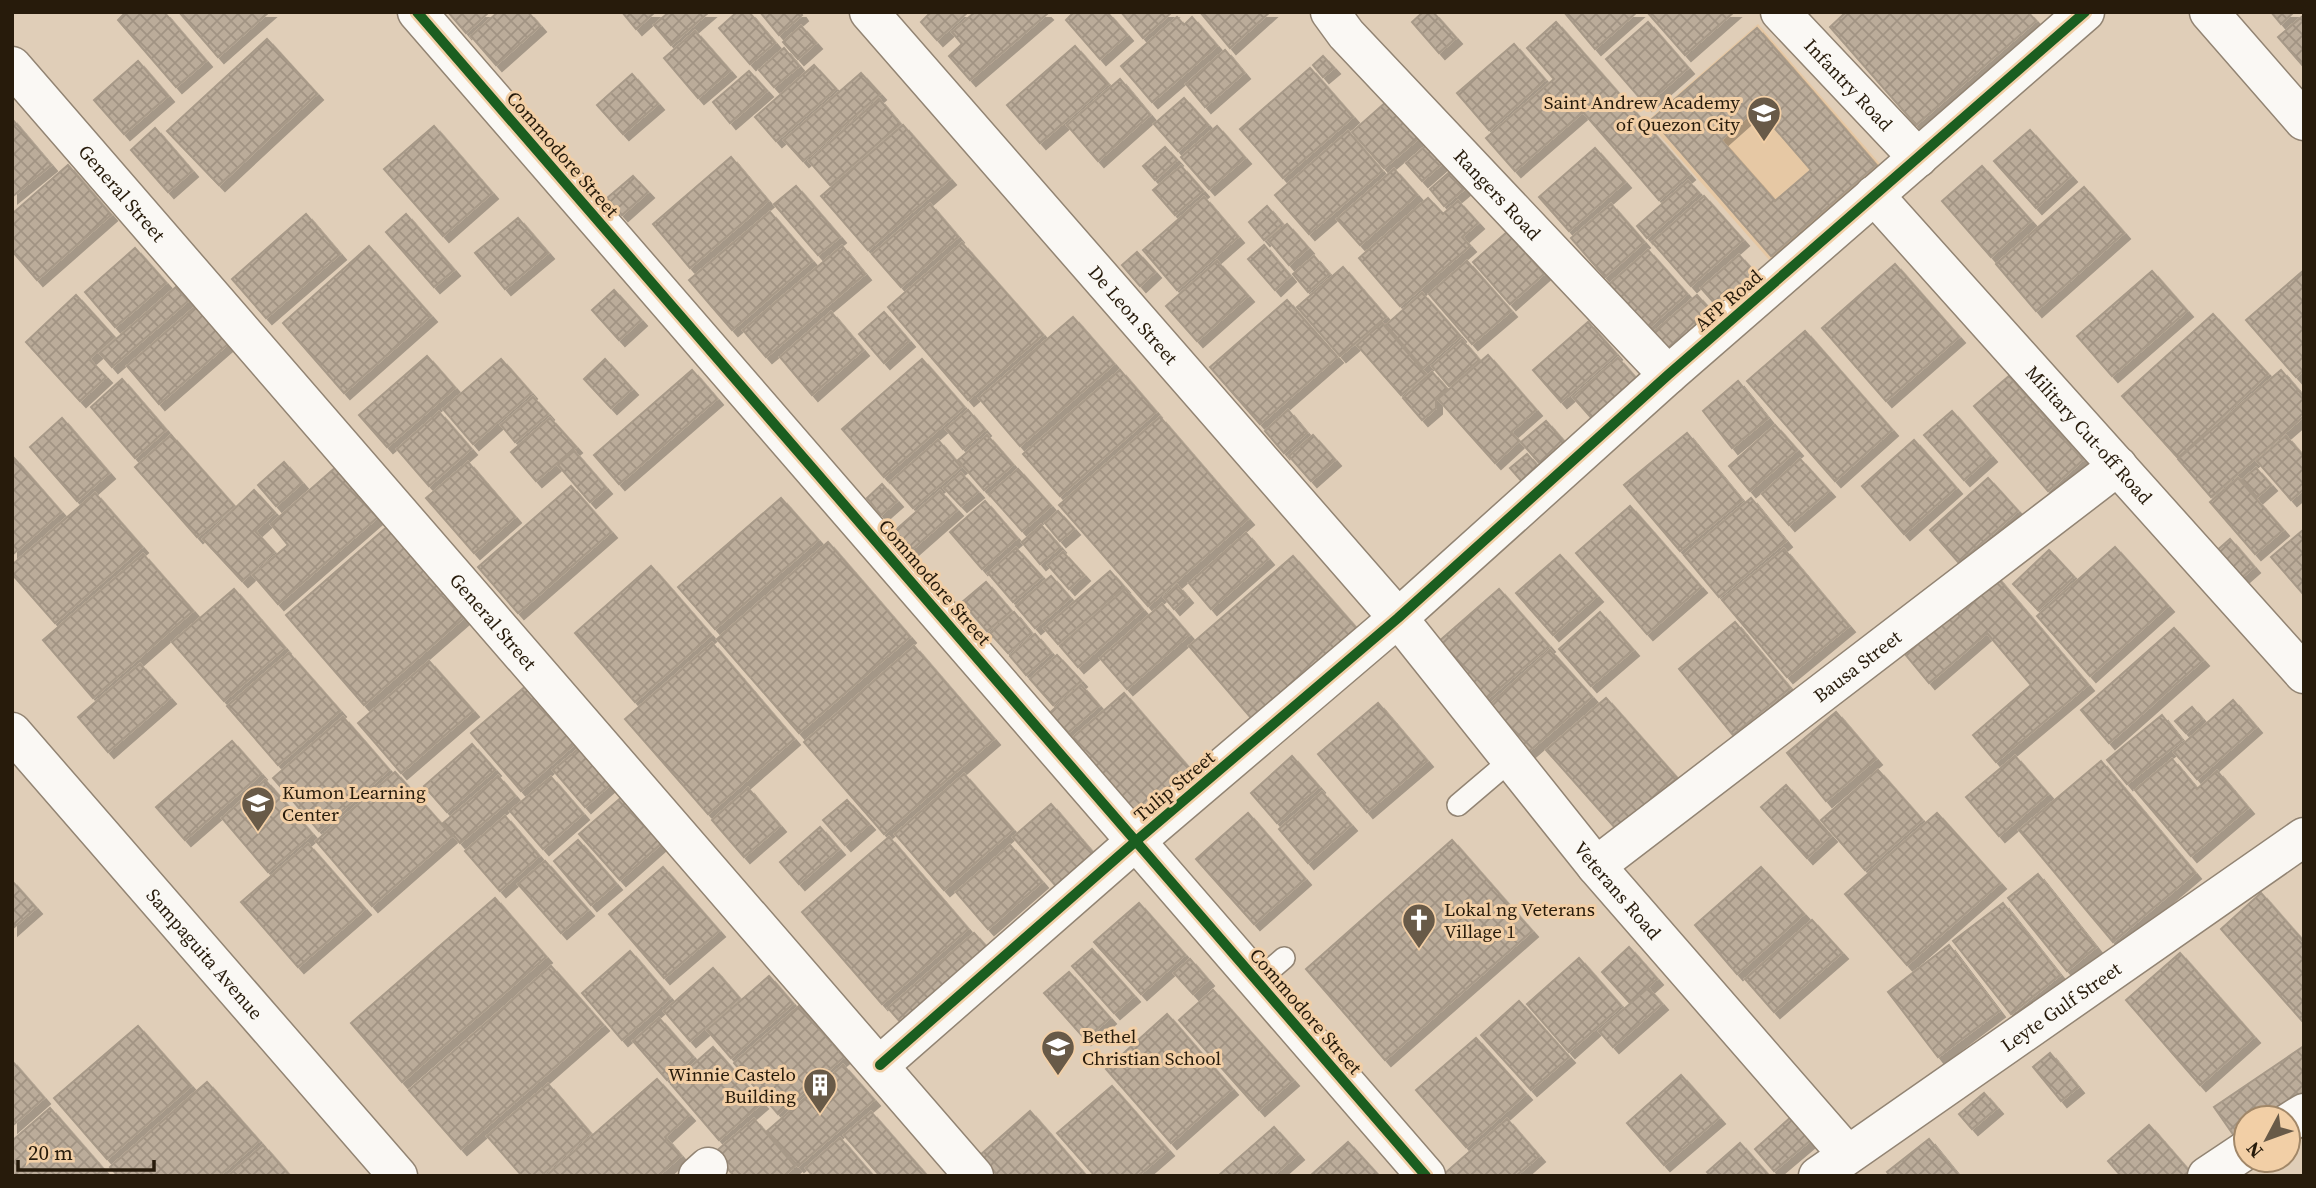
<svg xmlns="http://www.w3.org/2000/svg" width="2316" height="1188" font-family="'Source Serif 4',serif">
	<style>
		.built { fill: #e6c8a4 }
		.building { fill: url(#building-cross-hatch); stroke: #a79988; stroke-width: 2; fill-rule: evenodd; filter: url(#shadow) }
		.lines { fill: none; stroke-linecap: round; stroke-linejoin: round }
		.service-casing { stroke: #928473; stroke-width: 24 }
		.minor-casing { stroke: #928473; stroke-width: 41 }
		.tertiary-casing { stroke: #928473; stroke-width: 41 }
		.secondary-casing { stroke: #928473; stroke-width: 41 }
		.service { stroke: #faf8f4; stroke-width: 21 }
		.minor { stroke: #faf8f4; stroke-width: 38 }
		.tertiary { stroke: #faf8f4; stroke-width: 38 }
		.secondary { stroke: #faf8f4; stroke-width: 38 }
		.cycleway-casing { stroke: #f2cfa6; stroke-width: 15 }
		.cycleway { stroke: #1b5e20; stroke-width: 10 }
		.labels { text-anchor: middle; dominant-baseline: central; stroke-width: 6; stroke-linejoin: round; paint-order: stroke }
		.street-label { font-size: 19px; fill: #271b0b; stroke: #f2cfa6 }
		.poi-label { font-size: 19px; fill: #271b0b; stroke: #f2cfa6; text-anchor: start }
	</style>
	<defs>
		<pattern id="building-cross-hatch" width="8" height="8" patternUnits="userSpaceOnUse" patternTransform="scale(1.75)"><rect width="8" height="8" fill="#bbac9a"/><path d="M0 0l8 8M0 8l8-8" fill="none" stroke="#a19383"/></pattern>
		<filter id="shadow"><feDropShadow dx="6" dy="6" stdDeviation="0" flood-color="#0004"/></filter>
	</defs>
	<rect width="100%" height="100%" fill="#e0ceb8"/>
	<path class="built" d="M1758 24 1881 165 1771 262 1647 121Z"/>
	<path class="building" d="M126 12H164L206 61 176 87 118 20Z
		M179 12H269L218 57Z
		M448 12H489L466 33Z
		M498 12H528L540 26 496 65 471 36Z
		M622 12H655L636 29Z
		M669 12H709L671 45 654 25Z
		M737 12H749L775 43 750 64 719 28Z
		M760 12H800L802 15 779 35Z
		M931 12H968L937 40 921 22Z
		M975 12H1045L1047 14 970 80 949 56 962 44 952 32Z
		M1074 12H1107L1127 35 1100 59 1066 20Z
		M1121 12H1172L1143 38Z
		M1200 12H1270L1230 48Z
		M1423 12H1433L1456 38 1439 53 1412 22Z
		M1564 12H1637L1595 49Z
		M1647 12H1734L1685 55Z
		M1846 12H2028L2036 21 1916 125 1830 27Z
		M2271 12H2294L2281 24Z
		M2304 15V67L2278 37Z
		M1177 17 1184 25 1192 17 1217 46 1152 102 1121 66Z
		M1556 22 1689 174 1659 200 1583 112 1515 171 1486 138 1554 79 1527 48Z
		M1648 22 1688 68 1646 105 1606 59Z
		M801 26 816 43 798 59 783 42Z
		M1757 28 1876 165 1771 256 1652 119ZM1757 108 1811 170 1775 201 1721 140Z
		M695 31 730 71 698 98 664 58Z
		M267 39 317 94 219 185 167 131Z
		M1514 44 1545 80 1489 130 1457 93Z
		M1075 46 1108 84 1040 143 1007 105Z
		M784 48 799 66 774 87 759 70Z
		M1225 50 1244 73 1205 107 1186 84Z
		M1323 56 1334 68 1323 77 1313 65Z
		M138 61 168 96 124 134 94 100Z
		M814 65 836 89 776 141 755 117Z
		M1310 68 1353 117 1283 178 1240 129Z
		M749 71 767 91 730 123 713 102Z
		M861 73 880 94 803 161 784 140Z
		M632 74 658 104 623 134 597 105Z
		M1120 79 1150 115 1098 161 1067 125Z
		M1394 95 1426 132 1384 168 1352 132Z
		M1184 98 1208 125 1178 151 1154 124Z
		M879 99 900 124 830 185 809 161Z
		M12 119 51 165 12 197Z
		M903 125 950 179 868 250 821 196Z
		M434 126 492 193 443 236 384 169Z
		M1217 126 1245 158 1209 189 1181 157Z
		M155 128 192 171 168 192 131 150Z
		M2030 130 2071 176 2036 208 1994 161Z
		M1348 131 1382 171 1309 234 1275 195Z
		M1429 143 1445 161 1422 181 1406 163Z
		M1165 147 1177 160 1155 180 1143 166Z
		M1595 148 1625 182 1569 231 1539 197Z
		M731 157 768 201 690 268 653 224Z
		M68 165 111 215 37 280 12 251V214Z
		M1181 166 1203 191 1175 215 1153 190Z
		M1982 166 2031 221 1991 257 1942 201Z
		M1394 169 1417 195 1360 245 1337 219Z
		M1453 169 1468 186 1444 206 1430 189Z
		M633 176 648 192 622 215 607 198Z
		M1688 181 1699 193 1647 238 1637 226Z
		M796 186 840 237 818 255 774 204Z
		M2084 187 2124 233 2036 311 1996 264Z
		M1704 196 1743 240 1691 286 1652 242Z
		M1204 197 1238 237 1177 290 1143 250Z
		M1428 198 1443 214 1458 201 1478 223 1462 237 1470 246 1400 306 1359 258Z
		M930 204 958 237 901 287 872 254Z
		M1611 204 1644 242 1605 277 1571 238Z
		M1267 206 1282 224 1264 240 1249 222Z
		M770 212 812 261 732 330 689 280Z
		M306 214 340 254 266 318 232 279Z
		M406 214 454 270 434 287 386 232Z
		M518 218 548 253 505 289 475 253Z
		M1287 224 1308 248 1289 265 1268 240Z
		M1507 232 1544 274 1510 304 1473 262Z
		M962 243 1043 335 968 400 888 307Z
		M1264 245 1290 276 1275 290 1248 259Z
		M369 246 431 316 344 393 283 323Z
		M842 246 865 274 766 357 743 330Z
		M135 248 166 283 115 327 85 292Z
		M1648 250 1687 294 1645 331 1606 287Z
		M1137 252 1155 272 1140 286 1122 265Z
		M1739 255 1762 281 1724 314 1701 288Z
		M1314 256 1329 274 1308 292 1293 274Z
		M1217 261 1248 296 1197 341 1166 306Z
		M1467 261 1511 311 1472 344 1429 294Z
		M1895 264 1959 337 1886 401 1822 328Z
		M1343 267 1386 317 1340 356 1297 307Z
		M2304 270V370L2296 377 2246 320Z
		M2152 271 2187 311 2112 376 2077 336Z
		M176 287 188 301 112 367 100 353Z
		M614 290 641 320 619 340 592 310Z
		M1422 293 1460 336 1423 368 1386 325Z
		M76 295 114 337 89 359 106 377 80 401 26 342Z
		M1697 295 1718 319 1670 360 1649 336Z
		M1287 300 1337 357 1260 424 1210 367Z
		M196 306 228 344 159 404 127 366Z
		M831 312 863 350 812 395 780 357Z
		M884 312 909 341 884 363 859 334Z
		M2213 314 2268 374 2178 458 2122 396Z
		M1073 317 1114 364 1020 446 979 398Z
		M1588 322 1616 354 1561 402 1533 370Z
		M1382 323 1426 374 1401 395 1357 345Z
		M1805 331 1892 430 1835 481 1747 381Z
		M1462 340 1479 360 1449 386 1432 366Z
		M1488 355 1536 410 1511 432 1519 441 1495 463 1438 399Z
		M427 356 455 388 387 447 359 415Z
		M1618 358 1640 383 1595 422 1573 397Z
		M501 359 531 393 473 444 443 409Z
		M605 359 632 389 611 408 584 379Z
		M922 359 964 407 884 477 842 429Z
		M692 370 717 399 619 484 594 455Z
		M1120 370 1156 412 1060 496 1023 454Z
		M2281 370 2304 397V416L2211 497 2178 459Z
		M1432 372 1447 389 1436 398V408L1422 420 1403 398Z
		M2009 376 2083 460 2048 491 1974 406Z
		M122 379 166 430 135 458 91 407Z
		M1738 381 1768 418 1732 448 1703 411Z
		M533 397 548 414 515 442 501 425Z
		M968 410 985 430 963 449 946 429Z
		M1288 410 1307 433 1284 453 1265 431Z
		M1952 411 1991 456 1964 480 1924 435Z
		M439 412 471 449 429 486 397 449Z
		M1160 417 1248 519 1148 606 1059 505Z
		M62 418 109 473 77 501 30 447Z
		M550 418 576 447 536 481 511 452Z
		M1546 421 1573 452 1548 473 1521 442Z
		M1775 425 1797 450 1750 491 1729 466Z
		M1687 433 1742 500 1680 551 1624 485Z
		M171 435 234 506 197 537 135 467Z
		M987 435 1013 465 984 490 958 460Z
		M1313 435 1335 460 1311 481 1289 456Z
		M2286 436 2304 457V489L2291 500 2257 461Z
		M938 440 961 467 913 508 890 482Z
		M1914 440 1956 488 1904 534 1862 486Z
		M574 451 606 488 590 502 558 465Z
		M1527 454 1542 471 1525 485 1510 468Z
		M14 458 61 512 12 555V460Z
		M1800 459 1829 491 1789 525 1762 494Z
		M284 462 302 483 276 506 258 485Z
		M468 462 515 517 474 553 426 498Z
		M336 467 378 517 278 604 253 575 288 545 271 524Z
		M2256 468 2271 485 2257 497 2242 480Z
		M1018 469 1051 506 1022 531 989 494Z
		M961 473 978 492 961 506 944 488Z
		M1988 478 2018 511 1959 563 1930 530Z
		M2238 478 2283 530 2255 554 2210 502Z
		M882 484 897 501 881 515 867 498Z
		M571 486 611 532 518 613 478 567Z
		M254 490 275 513 255 531 274 552 242 581 203 539Z
		M940 491 957 510 908 553 892 533Z
		M95 493 142 547 55 623 12 574V565Z
		M781 498 818 540 715 629 678 587Z
		M1751 498 1786 541 1719 597 1684 555Z
		M985 501 1017 538 982 569 950 532Z
		M1630 506 1701 587 1647 634 1576 553Z
		M1058 511 1074 529 1060 541 1045 523Z
		M1041 525 1060 547 1040 564 1022 542Z
		M388 526 466 616 364 705 286 615Z
		M2303 530H2304V595L2271 557Z
		M1246 533 1268 559 1211 609 1189 583Z
		M2230 539 2254 567 2239 580 2215 552Z
		M828 542 910 637 799 733 717 639Z
		M2115 547 2168 606 2090 676 2037 616Z
		M1016 548 1042 577 1013 602 988 573Z
		M1784 549 1849 626 1787 677 1722 600Z
		M2049 550 2074 577 2038 610 2013 584Z
		M1063 552 1084 575 1069 589 1048 565Z
		M143 554 193 611 93 698 43 640Z
		M1560 555 1597 596 1553 635 1516 593Z
		M1293 556 1356 628 1252 719 1189 646Z
		M651 566 711 635 635 702 575 633Z
		M1110 571 1124 587 1058 644 1044 628Z
		M1051 576 1070 598 1035 628 1016 606Z
		M1996 576 2088 685 1996 762 1973 735 2031 685 1987 633 1929 683 1904 653Z
		M986 582 1011 611 987 631 962 602Z
		M1177 585 1187 597 1174 609 1164 597Z
		M234 589 285 648 224 701 172 642Z
		M1125 589 1143 610 1078 667 1060 646Z
		M1499 589 1549 646 1487 699 1438 642Z
		M1162 604 1189 635 1127 689 1100 658Z
		M1014 612 1031 633 1008 653 990 633Z
		M1600 612 1633 650 1591 686 1559 649Z
		M1735 622 1790 688 1733 735 1679 669Z
		M2174 628 2203 660 2109 743 2081 710Z
		M1035 634 1051 653 1026 675 1010 656Z
		M712 643 794 739 708 814 625 719Z
		M914 646 994 739 884 834 804 742Z
		M1550 650 1592 697 1527 753 1487 707Z
		M289 653 340 711 278 765 227 706Z
		M1057 655 1081 681 1053 705 1030 679Z
		M429 661 473 711 401 773 358 723Z
		M140 664 170 698 108 752 78 717Z
		M527 685 577 742 521 791 471 733Z
		M1081 685 1099 706 1064 736 1046 716Z
		M1124 693 1195 775 1142 821 1071 739Z
		M1606 698 1677 778 1617 830 1546 750Z
		M2233 700 2256 727 2197 779 2174 752Z
		M1378 703 1427 761 1367 812 1318 754Z
		M2192 707 2202 719 2186 733 2175 721Z
		M1836 712 1876 759 1826 801 1787 753Z
		M2162 715 2182 740 2127 784 2107 760Z
		M343 717 389 770 319 831 273 778Z
		M232 741 261 774 185 840 156 807Z
		M472 744 495 770 447 812 424 786Z
		M582 746 613 782 585 807 553 770Z
		M1292 756 1319 787 1277 823 1251 793Z
		M2015 756 2048 794 1999 836 1966 797Z
		M2172 759 2197 789 2217 771 2248 808 2191 856 2135 790Z
		M2101 761 2195 873 2113 942 2019 830Z
		M1878 770 1922 820 1865 870 1821 820Z
		M395 772 452 836 372 906 316 841Z
		M964 774 1013 830 944 890 895 834Z
		M498 776 515 796 460 843 443 823Z
		M551 777 583 814 543 849 510 811Z
		M265 780 312 834 268 872 222 818Z
		M1786 785 1831 836 1807 858 1761 807Z
		M748 788 780 826 744 857 712 820Z
		M1322 792 1351 825 1308 863 1279 829Z
		M623 796 663 842 620 880 579 834Z
		M847 800 869 824 845 845 823 820Z
		M1051 804 1093 853 1056 886 1013 837Z
		M1248 813 1305 879 1254 924 1196 859Z
		M1937 813 2000 883 1907 965 1845 894Z
		M505 816 539 856 500 891 465 851Z
		M820 827 839 849 799 884 780 862Z
		M889 837 968 929 882 1004 802 912Z
		M578 840 616 884 591 905 554 861Z
		M1452 840 1532 931 1385 1060 1306 969Z
		M308 844 365 909 298 967 241 902Z
		M1010 845 1042 882 988 929 956 892Z
		M545 861 588 910 561 933 518 884Z
		M663 867 719 931 664 978 609 914Z
		M1761 867 1804 914 1737 974 1695 925Z
		M2038 874 2096 947 2067 971 2008 898Z
		M12 881 36 908 12 929Z
		M2261 893 2304 942V1023L2221 929Z
		M495 898 546 957 402 1082 351 1023Z
		M1139 903 1185 955 1141 994 1094 942Z
		M2003 903 2060 975 2011 1014 1953 941Z
		M1812 920 1842 953 1774 1012 1745 979Z
		M974 933 995 957 909 1032 888 1008Z
		M1949 945 1999 1011 1938 1057 1888 992Z
		M1629 947 1657 979 1630 1003 1602 972Z
		M1092 949 1134 996 1114 1013 1072 966Z
		M630 951 670 998 622 1040 582 993Z
		M2180 953 2254 1037 2200 1085 2126 1000Z
		M1579 958 1621 1006 1569 1052 1527 1004Z
		M1190 959 1208 980 1193 994 1174 973Z
		M551 966 603 1025 461 1149 409 1090Z
		M713 968 739 998 690 1041 664 1011Z
		M1069 972 1110 1018 1085 1039 1044 993Z
		M769 976 793 1004 731 1058 707 1030Z
		M1648 988 1662 1004 1613 1047 1599 1031Z
		M1213 990 1293 1080 1259 1110 1179 1020Z
		M1519 1001 1569 1057 1531 1090 1481 1035Z
		M799 1006 844 1057 778 1114 734 1063Z
		M1167 1014 1232 1089 1171 1143 1106 1069Z
		M659 1018 693 1057 667 1080 633 1041Z
		M138 1026 191 1086 107 1159 54 1098Z
		M1476 1038 1526 1094 1466 1147 1416 1090Z
		M2304 1046V1094L2269 1118H2246V1134L2237 1140 2214 1107Z
		M713 1047 762 1103 719 1140 671 1084Z
		M2050 1053 2078 1087 2061 1101 2033 1067Z
		M12 1061 44 1098 12 1126Z
		M843 1065 874 1100 798 1166 767 1131Z
		M1681 1075 1719 1118 1664 1165 1627 1123Z
		M657 1079 689 1115 665 1137 681 1156 658 1176H546Z
		M207 1082 259 1141 219 1176H118L110 1167Z
		M548 1084 590 1133 541 1176H522L487 1136Z
		M1112 1086 1168 1150 1138 1176H1095L1057 1133Z
		M1984 1093 1997 1108 1972 1129 1959 1114Z
		M50 1108 103 1169 96 1176H12V1141Z
		M1030 1111 1086 1176H998L980 1155Z
		M871 1112 927 1176H880L844 1135Z
		M1791 1117 1811 1140 1774 1171 1755 1149Z
		M754 1119 795 1166 784 1176H734L714 1153Z
		M1507 1119 1539 1156 1516 1176H1446L1444 1174Z
		M2149 1125 2189 1171 2183 1176H2121L2108 1161Z
		M1274 1127 1298 1154 1273 1176H1218Z
		M840 1138 873 1176H813L806 1168Z
		M1929 1139 1959 1176H1890L1887 1172Z
		M1348 1142 1379 1176H1310Z
		M1740 1143 1769 1176H1711L1707 1172Z
		M263 1145 290 1176H228Z"/>
	<g class="lines">
		<g class="service-casing">
			<path id="service" d="M1458 805 1512 759
				M1257 981 1284 958"/>
		</g>
		<g class="minor-casing">
			<g id="minor">
				<path d="M417 12 1426 1176"/>
				<path id="s1" d="M1330 12 1346 34 1668 375"/>
				<path id="s2" d="M1780 12 1918 158"/>
				<path d="M2209 12 2304 121"/>
				<path id="s3" d="M12 66 974 1176"/>
				<path id="s4" d="M1874 195 2304 674"/>
				<path id="s5" d="M1596 866 2118 466"/>
				<path id="s6" d="M880 1065 1136 841 1398 618 1596 866 1847 1154"/>
				<path d="M698 1176 708 1167"/>
				<path id="s7" d="M1818 1176 2304 837"/>
			</g>
		</g>
		<g class="tertiary-casing">
			<g id="tertiary">
				<path id="s8" d="M869 12 1398 618 1668 375 2085 12"/>
			</g>
		</g>
		<g class="secondary-casing">
			<g id="secondary">
				<path id="s9" d="M12 732 398 1176"/>
				<path d="M2288 1123 2304 1113"/>
				<path d="M2207 1176 2246 1150"/>
			</g>
		</g>
		<use href="#service" class="service"/>
		<use href="#minor" class="minor"/>
		<use href="#tertiary" class="tertiary"/>
		<use href="#secondary" class="secondary"/>
		<g class="cycleway-casing">
			<path id="cycleway" d="M417 12 1426 1176
				M880 1065 1136 841 1398 618 1668 375 2085 12"/>
		</g>
		<use href="#cycleway" class="cycleway"/>
	</g>
	<defs>
		<g id="school-pin" transform="scale(1.75)"><path d="M0 17L-7.5 6A9.5 9.5 0 1 1 7.5 6Z" fill="#685a48" stroke="#f2cfa6"/><path d="M0-5L7-2L0 1L-7-2ZM-4 1L0 2.5L4 1V4Q0 6-4 4Z" fill="#fff"/></g>
		<g id="church-pin" transform="scale(1.75)"><path d="M0 17L-7.5 6A9.5 9.5 0 1 1 7.5 6Z" fill="#685a48" stroke="#f2cfa6"/><path d="M-1.2-6h2.4v3.5h3.3v2.4h-3.3V6h-2.4V-.1h-3.3v-2.4h3.3Z" fill="#fff"/></g>
		<g id="building-pin" transform="scale(1.75)"><path d="M0 17L-7.5 6A9.5 9.5 0 1 1 7.5 6Z" fill="#685a48" stroke="#f2cfa6"/><path d="M-4-6H4V6H1V3H-1V6H-4ZM-2.5-4.3h1.7v1.8h-1.7ZM.8-4.3h1.7v1.8H.8ZM-2.5-1h1.7V.8h-1.7ZM.8-1h1.7V.8H.8Z" fill="#fff"/></g>
	</defs>
	<g fill-rule="evenodd">
		<use href="#school-pin" x="1764" y="113"/>
		<use href="#school-pin" x="258" y="803"/>
		<use href="#church-pin" x="1419" y="920"/>
		<use href="#school-pin" x="1058" y="1047"/>
		<use href="#building-pin" x="820" y="1085"/>
	</g>
	<g class="labels">
		<g class="street-label">
			<text stroke="none"><textPath href="#s2" startOffset="100">Infantry Road</textPath></text>
			<text transform="translate(563 154) rotate(49)">Commodore Street</text>
			<text stroke="none"><textPath href="#s3" startOffset="168">General Street</textPath></text>
			<text stroke="none"><textPath href="#s1" startOffset="248">Rangers Road</textPath></text>
			<text transform="translate(1728 300) rotate(-41)">AFP Road</text>
			<text stroke="none"><textPath href="#s8" startOffset="402">De Leon Street</textPath></text>
			<text stroke="none"><textPath href="#s4" startOffset="322">Military Cut-off Road</textPath></text>
			<text transform="translate(935 582) rotate(49)">Commodore Street</text>
			<text stroke="none"><textPath href="#s3" startOffset="735">General Street</textPath></text>
			<text stroke="none"><textPath href="#s5" startOffset="329">Bausa Street</textPath></text>
			<text transform="translate(1174 786) rotate(-40)">Tulip Street</text>
			<text stroke="none"><textPath href="#s6" startOffset="1034">Veterans Road</textPath></text>
			<text stroke="none"><textPath href="#s9" startOffset="294">Sampaguita Avenue</textPath></text>
			<text stroke="none"><textPath href="#s7" startOffset="296">Leyte Gulf Street</textPath></text>
			<text transform="translate(1306 1011) rotate(49)">Commodore Street</text>
		</g>
		<g class="poi-label">
			<text x="1740" y="102" text-anchor="end">Saint Andrew Academy<tspan x="1740" dy="22">of Quezon City</tspan></text>
			<text x="282" y="792">Kumon Learning<tspan x="282" dy="22">Center</tspan></text>
			<text x="1444" y="909">Lokal ng Veterans<tspan x="1444" dy="22">Village 1</tspan></text>
			<text x="1082" y="1036">Bethel<tspan x="1082" dy="22">Christian School</tspan></text>
			<text x="796" y="1074" text-anchor="end">Winnie Castelo<tspan x="796" dy="22">Building</tspan></text>
		</g>
	</g>
	<rect width="2316" height="1188" fill="none" stroke="#271b0b" stroke-width="28"/>
	<g transform="translate(2267 1139) rotate(229)"><circle r="33" fill="#f2cfa6" stroke="#a18768" stroke-width="2"/>
	<path d="M0-5L12 26L0 18L-12 26Z" fill="#685a48"/>
	<text y="-10" font-size="19" font-weight="bold" text-anchor="middle" fill="#271b0b">N</text>
	</g>
	<path d="M18 1160v10h136v-10" fill="none" stroke="#271b0b" stroke-width="3.5"/>
	<text x="28" y="1160" font-size="21" fill="#271b0b" stroke="#f2cfa6" stroke-width="5" paint-order="stroke">20 m</text>
</svg>
